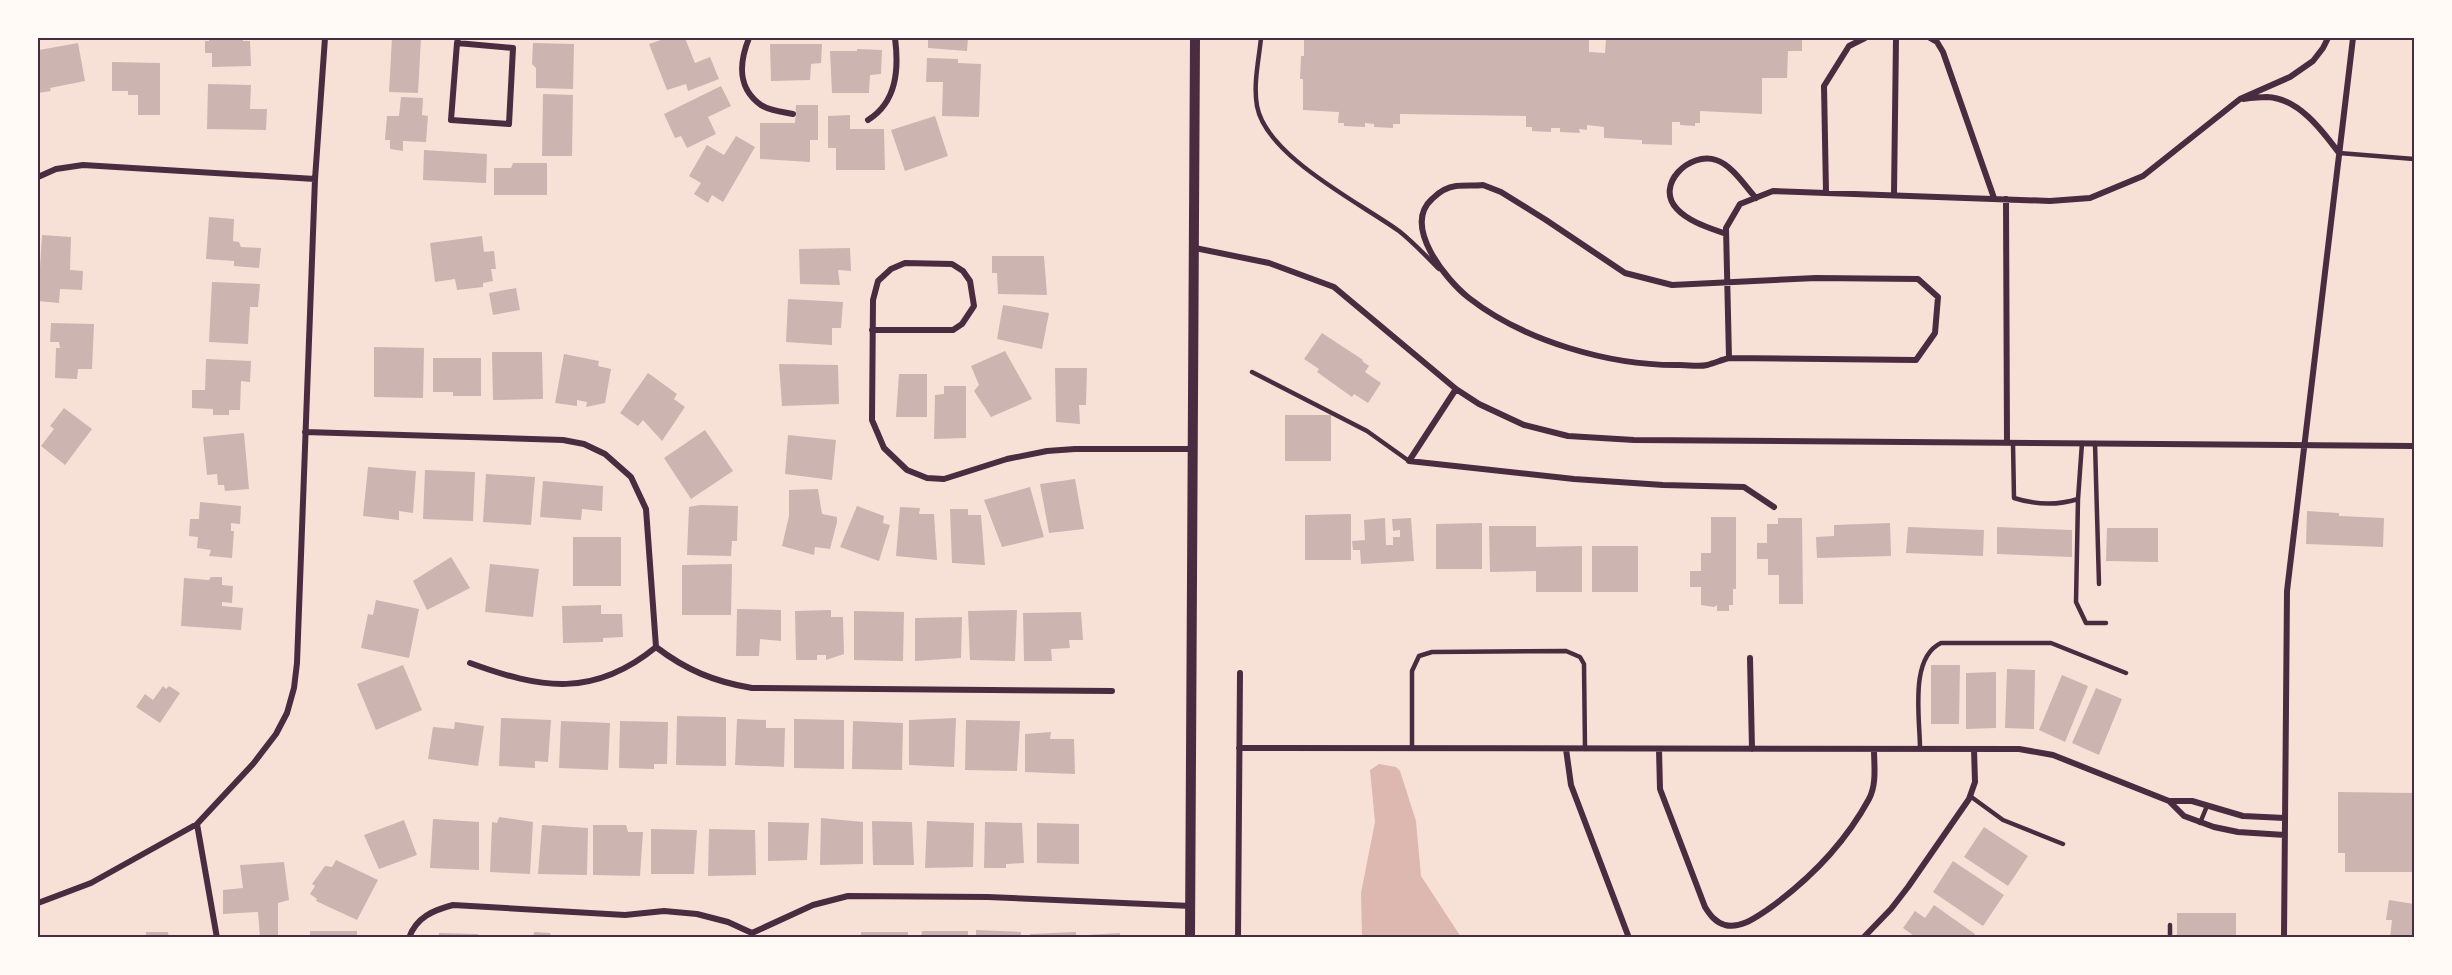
<svg xmlns="http://www.w3.org/2000/svg" width="2452" height="975" font-family="'Open Sans',sans-serif">
	<style>
		.water { fill: #dcb8b0 }
		.building { fill: #ccb4b1 }
		.lines { fill: none; stroke-linecap: round; stroke-linejoin: round }
		.service { stroke: #4a2c40; stroke-width: 4.5 }
		.minor { stroke: #4a2c40; stroke-width: 6 }
		.tertiary { stroke: #4a2c40; stroke-width: 10 }
		.neatline { fill: none; stroke: #4a2c40; stroke-width: 2 }
	</style>
	<rect width="100%" height="100%" fill="#f7e1d7"/>
	<path class="water" d="M1379 764 1396 767 1400 771 1416 821 1421 876 1461 937H1362L1361 893 1375 822 1370 770Z"/>
	<path class="building" d="M209 38H243V41H250L251 66 212 67V53H205V41H209Z
		M392 38H421L418 93 389 92Z
		M667 38H685L695 63 710 57 719 79 688 91 686 84 667 90 649 44Z
		M928 38H968L967 51 928 48Z
		M1304 38H1589V52L1605 53 1606 38H1802V51H1788L1787 78H1762V114L1700 111V123H1695V126L1680 125V122H1672V145L1642 144V140L1604 138V127L1587 125V130L1579 129 1580 133 1560 132V128H1551V132L1532 131V127H1526V116L1400 114V124H1393V128L1374 127V124L1365 123V127L1344 126V123H1338L1339 112 1303 110V79H1300L1301 56H1304Z
		M78 43 85 81 50 88 51 91 38 93 39 50Z
		M533 43 574 44 573 89 536 88V68L532 64Z
		M770 44H822L821 63 811 64 810 80 771 81Z
		M857 49 882 50 881 74 870 75 869 93H832L830 51H857Z
		M927 58 958 59V63L981 64 979 117 942 116 943 82H926Z
		M112 62 160 63V115H138V95H128V91H112Z
		M208 84 251 85 250 109H267L266 130 207 129Z
		M721 86 731 106 708 117 716 134 687 148 681 136 675 138 664 114Z
		M543 94 573 95 572 156H542Z
		M401 97 423 98 422 115 428 116 426 142 403 141V151L390 149V140H385L387 116H399Z
		M796 105H818V140H810V162L760 159V123H795Z
		M850 115V129H884L885 170H836V148H828V116Z
		M935 116 948 156 905 171 891 130Z
		M736 136 755 147 723 202 712 195 708 203 694 194 701 183 689 176 707 145 724 155Z
		M424 150 487 154 486 183 423 180Z
		M513 163H547V195H494V168H511Z
		M209 217 234 219 233 241 239 242 241 247 261 248 259 268 234 266V261L206 259Z
		M42 235 71 237 70 270 83 271 82 290 60 289 59 303 38 301Z
		M482 236 484 252 494 251 496 269H491L493 281 483 283V287L457 290 455 279 435 282 430 243Z
		M850 248 851 271 838 270 840 285 800 284 799 249Z
		M992 256H1044L1047 295 998 294 997 273H992Z
		M212 282 260 284 258 307H250L248 344 209 342Z
		M516 288 520 310 493 315 489 293Z
		M788 299 843 302 841 328H832V345L786 342Z
		M1003 305 1049 313 1042 349 997 339Z
		M51 323 94 324 92 369H78L77 379 55 378 56 348H60L59 342H50Z
		M1322 333 1363 360 1362 361 1369 366 1365 372 1381 383 1368 403 1354 394 1352 397 1317 372 1319 369 1304 359Z
		M374 347 424 348 423 398 374 397Z
		M1005 351 1032 399 991 417 974 391 979 385 971 366Z
		M492 352H542L543 399 493 400Z
		M564 354 599 361 598 366 611 369 605 403 586 407 587 402 577 400V406L555 403Z
		M433 358H481V396H453V392H433Z
		M206 359 251 361 250 382 241 381 240 410H229V415H213V409L192 408V390H205Z
		M779 364 838 365 839 404 782 406Z
		M1055 368H1087L1086 405H1079L1080 424 1056 422Z
		M648 373 677 394 674 399 685 407 662 441 643 420 638 426 620 413Z
		M899 374H927V417H896Z
		M944 386H966V438L934 439 935 395 944 394Z
		M64 408 92 429 65 465 41 446 54 429 50 426Z
		M1285 415H1331V461H1285Z
		M705 430 733 471 691 499 664 458Z
		M244 433 249 489 225 491 224 485H218L217 474 207 475 203 437Z
		M788 435 836 440 832 480 785 474Z
		M368 467 416 471 413 513 399 511V520L363 516Z
		M425 470 475 472 473 521 423 519Z
		M486 474 535 477 531 525 483 522Z
		M1075 479 1084 529 1049 533 1040 484Z
		M543 481 603 486 602 511 582 509 581 520 540 517Z
		M1030 487 1044 537 1002 547 984 500Z
		M818 489 822 514 837 517V522L830 549 815 547 814 555 782 546 789 516V490Z
		M200 502 241 506 240 524 231 523V531H234L232 558 209 556 211 550 197 548 198 537 189 536 190 519H199Z
		M700 505 738 506 737 541H732L731 556 687 555 689 507Z
		M857 506 884 516 883 523 890 525 879 561 840 547Z
		M900 507 920 508 919 514H934L937 560 896 556Z
		M950 509H968V515H981L985 565 952 563Z
		M2307 511 2339 513V516L2384 518 2383 547 2306 544Z
		M1351 514V560H1305V515Z
		M1711 517H1736V589H1733V605H1729V611H1717V605L1714 607 1701 605V587H1690V571H1701V553H1711Z
		M1385 518 1386 545H1393V537H1400V530L1393 531 1392 519 1411 518 1414 561 1361 564 1360 550H1353L1352 541 1365 540 1364 520Z
		M1778 518H1802L1803 604H1779V575H1768V559H1757V543H1767V524H1778Z
		M1482 523V569H1436V524Z
		M1890 523 1891 556 1817 558 1816 537 1834 536V525Z
		M1489 526H1536V547L1582 546V592H1536V571L1490 572Z
		M1908 527 1984 530 1983 556 1906 553Z
		M1997 527 2072 530V557L1997 554Z
		M2107 528H2158V562L2106 561Z
		M573 537H621V586H573Z
		M1592 546H1638V592H1592Z
		M451 557 470 588 427 610 413 581Z
		M490 564 539 569 533 617 485 612Z
		M732 564 731 615H682V565Z
		M211 577H222V585L233 586 232 603 222 602V606L243 608 241 630 181 626 184 578 209 580Z
		M376 600 419 609 409 658 361 648 368 614 373 615Z
		M601 605V614H622L623 637 603 638V642L563 643 562 606Z
		M737 609 781 610V641L760 639 759 656H736Z
		M831 610V617H843L844 654 826 660V655H817V660H796L795 611Z
		M1017 610 1015 661 970 660 968 611Z
		M854 611 904 612 903 661 854 660Z
		M1081 612 1083 640H1069L1070 648 1051 649 1052 661H1024L1023 613Z
		M962 617 961 658 915 661V618Z
		M403 665 422 710 376 730 357 684Z
		M1931 665H1960L1959 724H1931Z
		M2007 669 2035 670 2034 729 2005 728Z
		M1996 672V728L1966 729V673Z
		M2062 675 2088 686 2065 742 2039 730Z
		M163 686 166 689 169 686 180 693 160 723 136 707 145 694 153 700Z
		M2096 688 2122 699 2099 755 2072 743Z
		M677 716 726 717V766L676 765Z
		M501 718 551 720 548 762 535 761V768L499 766Z
		M956 718 954 767 909 765V720Z
		M737 719 766 720V728H785L784 767 735 765Z
		M794 719 844 720V769L794 768Z
		M966 720 1020 721 1017 771 965 770Z
		M561 721 610 723 608 770 559 768Z
		M620 721 668 722 667 764H654V769L619 768Z
		M853 721 903 723 902 770 852 769Z
		M455 722 484 726 478 766 428 759 433 727 454 729Z
		M1051 732 1050 739H1074L1075 774 1025 772V734Z
		M2338 792 2414 793V872H2345V853H2338Z
		M499 817 533 822 530 874 490 872 492 822 497 823Z
		M821 818 863 822V864L820 865Z
		M433 819 479 822V870L430 868Z
		M404 820 417 855 379 869 364 835Z
		M872 821 912 822 914 865H873Z
		M927 821 974 823 973 867 925 868Z
		M768 822 809 823 807 860 768 861Z
		M985 822 1022 823 1024 863 1006 864V868H984Z
		M1037 823 1079 824V864L1037 863Z
		M542 825 588 828 587 875 538 874Z
		M593 825H626L628 832H643L640 876 593 875Z
		M1984 827 2028 856 2008 886 1964 857Z
		M651 829 697 830 694 874H651Z
		M709 829 755 830 756 875 708 876Z
		M336 860 378 880 357 920 316 901 317 899 310 894 315 886 312 884 325 866 332 867Z
		M1953 861 2004 895 1983 926 1933 892Z
		M284 862 289 900 278 903V938H260L258 912 223 914V890L243 888 240 865Z
		M2389 900 2414 904V938H2390L2392 920H2386Z
		M1934 905 1975 934 1972 938H1917L1903 928 1915 911 1925 918Z
		M2177 913H2236V938H2177Z
		M976 930 1021 932V938H976Z
		M310 931H357V938H310Z
		M922 931H968V938H921Z
		M146 932H168L169 938H146Z
		M534 932 550 933 552 938H533Z
		M861 932H908V938H861Z
		M1076 932V938H1030V934Z
		M439 933 478 934V938H439Z
		M1120 933V938H1086V935Z"/>
	<g class="lines">
		<path class="service" d="M1261 38C1259 59 1253 84 1257 106 1266 156 1360 203 1399 231 1413 242 1426 256 1439 269
			M2339 153 2414 159
			M1252 372 1367 431 1409 461
			M2013 443 2014 498C2036 505 2056 506 2078 499L2082 443
			M2095 443 2099 584
			M2078 499 2076 602 2086 623H2106
			M1412 748V671L1419 656 1432 652 1566 651 1580 657 1584 664 1585 749
			M1920 749C1920 718 1909 658 1941 643H2051L2126 673
			M1970 796 2003 820 2063 844
			M2200 823 2207 806
			M2170 925V938"/>
		<path class="minor" d="M749 38C739 63 737 88 761 105 770 111 783 112 793 114
			M1930 38 1937 42 1943 52 1994 198
			M457 43 513 48 509 124 451 120 457 43 458 38
			M2243 99C2251 98 2259 97 2267 97 2298 98 2322 130 2339 153
			M868 120C897 102 899 69 895 38
			M38 177 56 169 83 165 315 179
			M1483 185 1501 192 1546 220 1625 273 1672 285 1816 278 1918 279 1938 297 1935 333 1916 360 1729 358C1722 360 1714 363 1707 365 1699 367 1689 365 1680 365 1610 366 1524 341 1469 298 1446 280 1402 226 1432 199 1438 193 1447 187 1456 186 1465 185 1475 186 1483 185Z
			M1826 192 1824 86 1849 46 1865 38
			M1894 194 1896 38
			M2006 199 2007 443
			M1726 234C1710 228 1689 222 1677 209 1654 185 1690 151 1716 160 1732 165 1745 186 1756 198
			M1195 248 1269 263 1334 287 1456 389 1479 404 1524 425 1568 436 1634 440 2414 446
			M872 330H953L962 324 974 306 970 281 963 271 952 264 905 263 891 269 878 281 873 300 872 420 884 448 907 470 927 478 944 479 1007 459 1047 451 1075 449H1193
			M1729 358 1726 228 1740 204 1773 191 2050 201 2090 198 2143 176 2240 99 2290 77 2313 61 2323 48 2328 38
			M1456 389 1409 461 1574 479 1663 485 1744 487 1774 507
			M305 432 563 440 584 444 605 454 631 477 646 509 656 647
			M656 647C686 670 715 682 752 688L1112 691
			M1750 658 1752 749
			M470 663C541 689 594 698 656 647
			M1239 748 2019 749 2053 755 2169 801 2184 816 2214 827 2238 832 2285 835
			M1566 749 1571 785 1629 938
			M1659 749 1660 789 1705 907C1710 915 1715 922 1725 925 1740 929 1755 918 1767 910 1808 881 1845 843 1869 799 1877 784 1874 765 1874 749
			M2169 801H2192L2243 816 2285 818
			M197 824 217 938
			M38 903 91 883 197 824 253 764 276 734 287 713 294 688 297 663 315 179 325 38
			M752 933 813 905 848 896 988 897 1191 906
			M409 938C416 917 434 910 453 905L625 915 664 911 697 914 728 922 752 933 751 938
			M1238 938 1240 673
			M1863 938 1891 909 1908 887 1969 799 1975 782 1974 749
			M2284 938 2287 591 2353 38"/>
		<path class="tertiary" d="M1190 938 1195 38"/>
	</g>
	<rect width="2452" height="975" fill="none" stroke="#fffaf5" stroke-width="78"/>
	<rect x="39" y="39" width="2374" height="897" class="neatline"/>
</svg>
